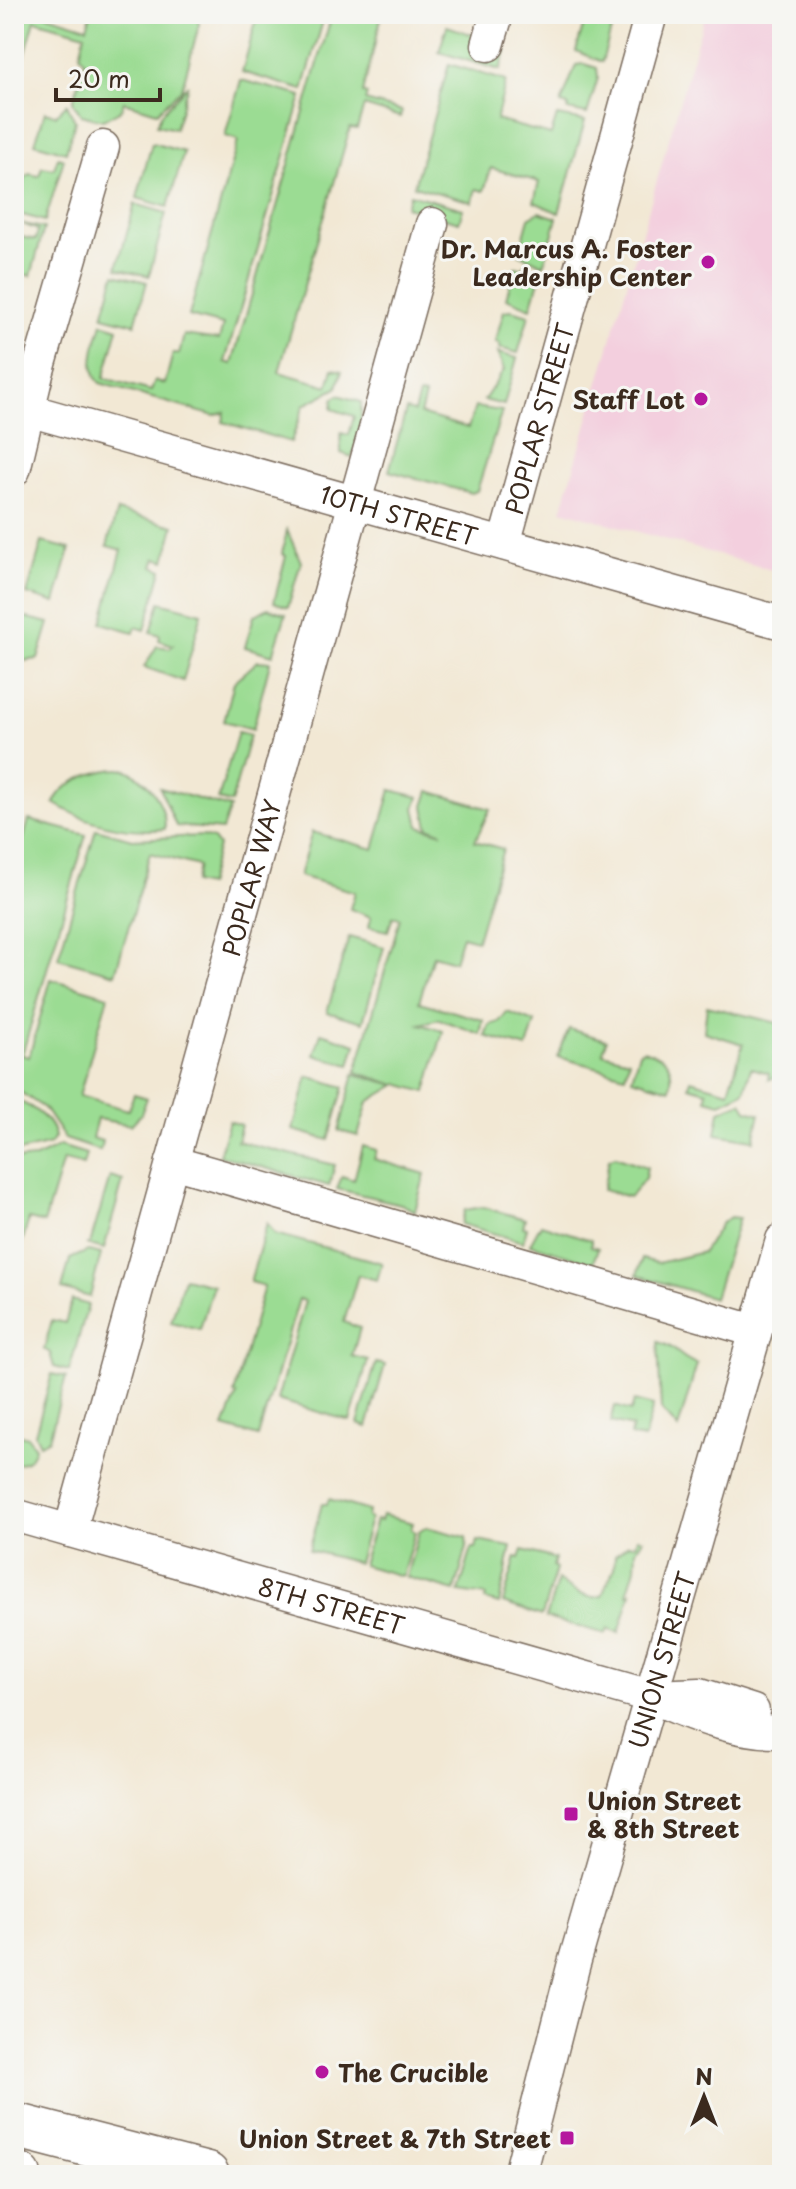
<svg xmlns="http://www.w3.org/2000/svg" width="796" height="2189" font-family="'Playpen Sans',sans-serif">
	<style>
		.built { fill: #f3cfde }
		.green { fill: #9bdc93; stroke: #6b8358; stroke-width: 2 }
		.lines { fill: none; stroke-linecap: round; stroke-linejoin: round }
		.street-casing { stroke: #7b6c5e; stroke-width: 35 }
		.secondary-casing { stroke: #7b6c5e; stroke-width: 47 }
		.street { stroke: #fff; stroke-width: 32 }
		.secondary { stroke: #fff; stroke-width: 44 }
		.poi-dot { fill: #b5179e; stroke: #f6f6f2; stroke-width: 3 }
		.labels { text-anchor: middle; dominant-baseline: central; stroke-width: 6; stroke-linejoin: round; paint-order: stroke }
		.poi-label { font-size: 24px; font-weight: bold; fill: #3b2a1e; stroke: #f6f6f2; text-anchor: end }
		.street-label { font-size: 24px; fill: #3b2a1e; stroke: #f6f6f2 }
	</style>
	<rect width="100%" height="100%" fill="#f6f6f2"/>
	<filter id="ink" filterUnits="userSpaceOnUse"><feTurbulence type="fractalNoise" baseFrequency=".0125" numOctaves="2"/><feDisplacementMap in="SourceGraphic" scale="16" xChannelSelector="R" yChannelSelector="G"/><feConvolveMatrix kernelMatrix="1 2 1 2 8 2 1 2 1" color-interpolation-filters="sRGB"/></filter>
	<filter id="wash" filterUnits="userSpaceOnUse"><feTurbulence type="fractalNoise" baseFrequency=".006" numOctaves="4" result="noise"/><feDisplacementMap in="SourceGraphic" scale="32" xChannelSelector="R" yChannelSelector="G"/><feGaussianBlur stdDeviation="1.8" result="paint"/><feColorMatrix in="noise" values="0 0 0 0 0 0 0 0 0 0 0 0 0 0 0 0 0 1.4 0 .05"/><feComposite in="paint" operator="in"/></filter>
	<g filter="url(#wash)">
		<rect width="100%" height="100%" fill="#f2e8d4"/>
		<path class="built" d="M705 14H782V573L562 510Z"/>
		<path class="green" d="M14 14H45L87 27 91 14H197L199 25 182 88 157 112 124 102 121 110 103 120 81 115 73 102 85 62 80 54 85 34 35 20 19 76 14 75Z
			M258 14H325L303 90 242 72Z
			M332 14H382L363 93 367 94 365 101 402 111 400 117 364 106 357 129 350 128 279 372 328 386 333 369 342 371 337 388 304 405 291 442 223 422 225 412 214 416 100 383C86 371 97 339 102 323L118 328 104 378 151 391 155 381 165 384 173 353 179 354 184 335 219 340 223 325 189 316 238 140 225 136 241 80 302 96 225 362 232 364Z
			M594 19 613 23 602 62 576 51 585 20Z
			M447 26 479 37 480 43 506 51 500 70 439 52Z
			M449 64 506 81 496 120 551 135 557 116 585 121 559 213 534 202 539 182 491 168 484 191 476 189 472 202 414 186Z
			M584 64 597 68 598 78 587 114 568 110 569 106 561 104 576 65Z
			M188 84 175 129 157 125 161 114Z
			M67 104 75 121 66 152 35 143 45 112 56 115Z
			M152 143 184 152 168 207 137 198Z
			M58 157 64 159 45 221 15 213 25 178 29 174 39 176 42 167 54 169Z
			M410 194 463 209 459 222 406 207Z
			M135 204 166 213 149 276 117 268Z
			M539 212 557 218 544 265 519 254 529 218Z
			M23 224 44 228 31 276 23 274 17 265 14 267V245L19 246 21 237 36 240 38 230Z
			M524 265 542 270 531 308 506 298 515 267 522 268Z
			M115 274 147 282 135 324 103 316Z
			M511 310 529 315 518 353 499 348 500 344 495 342 504 311Z
			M498 353 517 358 504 405 484 400 504 370Z
			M338 395 361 402V426L352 457 341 453V433L349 435 354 416 332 409 333 399Z
			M419 395 425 396 420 414 468 428 475 407 502 411 477 491 471 493 389 471 406 410 414 412Z
			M117 511 174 526 165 561 156 558 153 566 162 570 145 630 136 627 134 632 102 623 122 550 107 546Z
			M287 530 301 562 288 607 274 602 286 556 282 554Z
			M42 542 70 549 55 603 27 594Z
			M160 602 202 613 183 681 144 667 157 646 170 648 173 645 159 640 160 635 151 632Z
			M268 608 286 614 273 655 245 647 254 616Z
			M20 616 49 623 38 659 14 662V638Z
			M258 661 270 662 253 729 224 721 234 682Z
			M238 732 250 735 231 803 218 800Z
			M125 769C148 778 166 804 165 829 127 833 87 824 54 803 63 780 102 768 125 769Z
			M160 788 230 808 222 830 176 826Z
			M391 790 419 797 415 808 419 826 443 833 428 827 424 806 429 791 490 809 475 841 503 849 477 940 462 936 454 961 433 955 419 1002 483 1020 480 1034 439 1019 420 1024 443 1031 426 1092 398 1084 368 1102 358 1136 339 1131 354 1074 396 1085 356 1072 400 918 393 916 388 931 369 927 371 917 350 909 355 892 299 876 312 832 374 849Z
			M29 820 86 835 22 1055 29 1057 51 979 108 996 79 1096 128 1110 134 1094 147 1098 141 1114 131 1125 97 1119 92 1138 102 1141 100 1151 65 1139 44 1108 14 1088 17 989 14 987V872Z
			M96 829 132 839 203 836 213 839 218 846 207 886 194 883 198 866 150 853 115 974 58 958Z
			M349 937 384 947 363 1022 327 1012Z
			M707 1006 782 1024V1053L775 1077 768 1080 769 1073 751 1068 744 1092 721 1103 706 1099 707 1091 689 1086 691 1080 729 1091 743 1044 704 1032Z
			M507 1012 535 1022 527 1048 485 1036 489 1025 499 1022Z
			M569 1029 606 1040 603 1053 629 1060 625 1075 558 1057Z
			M321 1033 356 1044 350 1065 314 1055Z
			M643 1050C666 1057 675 1063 670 1089L632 1078 639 1052Z
			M308 1076 344 1087 329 1140 293 1130Z
			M17 1101C33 1106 53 1121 55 1137L51 1144 14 1153V1106Z
			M742 1102 747 1110 760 1114 754 1140 716 1134 720 1111Z
			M229 1121 241 1125 237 1141 335 1165 329 1186 219 1155Z
			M60 1146 86 1154 83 1165 63 1160 44 1223 29 1219 14 1270V1160L36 1158Z
			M363 1146 377 1150 374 1159 425 1174 415 1211 401 1204 337 1189 342 1176 354 1180Z
			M615 1156 647 1167 645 1178 630 1197 603 1190 609 1159Z
			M110 1177 123 1181 104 1249 86 1244H90Z
			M483 1207 525 1219 523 1227 527 1228 523 1242 461 1224 465 1210Z
			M730 1217 739 1218 714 1298 637 1275 642 1259 658 1263 703 1252 721 1224Z
			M267 1223 275 1234 382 1263 377 1280 358 1275 344 1322 360 1328 352 1356 368 1360 350 1421 277 1400 305 1301 299 1299 258 1437 224 1427 237 1395 234 1394 264 1286 250 1282Z
			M541 1224 591 1240V1246L598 1248 593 1263 530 1244Z
			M88 1251 101 1254 90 1297 62 1289 70 1259Z
			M184 1278 213 1285 200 1329 171 1322Z
			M72 1300 88 1305 69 1371 54 1367 50 1353 44 1349 52 1320 65 1323Z
			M658 1342C676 1346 680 1359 697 1364L678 1429 661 1409Z
			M376 1363 385 1365 367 1427 358 1424Z
			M52 1374 66 1377 49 1439 40 1444 35 1434Z
			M634 1401 653 1406 644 1439 630 1436 632 1427 611 1422 615 1406 631 1411Z
			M14 1433 28 1437 35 1447C32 1459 26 1463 14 1464Z
			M329 1499 368 1511 367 1517 370 1519 358 1563 309 1550 322 1504H327Z
			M382 1515 413 1523 411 1529 415 1532 402 1576 362 1565 376 1520 380 1521Z
			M426 1527 466 1537 467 1547 455 1591 406 1577 419 1532Z
			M637 1538 643 1539 636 1550 635 1568 627 1594 631 1593 619 1633 608 1629 606 1634 546 1618 558 1580C570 1589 587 1601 602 1596L614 1569 615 1555 628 1544 635 1545Z
			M478 1541 511 1547 499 1604 485 1600 486 1596 459 1592 472 1548H476Z
			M523 1550 555 1559 553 1567 556 1569 542 1616 503 1603 516 1557 520 1558Z"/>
	</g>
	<g filter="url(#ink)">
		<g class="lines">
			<g class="street-casing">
				<g id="street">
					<path d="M488 45 497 14"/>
					<path id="s1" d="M14 406 782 623"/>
					<path d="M14 470 37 374 103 147"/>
					<path id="s2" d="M504 544 651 14"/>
					<path d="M172 1162 755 1331"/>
					<path id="s3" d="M14 1515 650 1696C693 1716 734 1732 782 1732"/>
					<path id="s4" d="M70 1531 432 224"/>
					<path d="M654 1696 700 1694 753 1711"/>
					<path id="s5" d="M520 2175 573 1967 782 1240"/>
				</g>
			</g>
			<g class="secondary-casing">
				<path id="secondary" d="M14 2125 207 2175
					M14 2174 19 2175"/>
			</g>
			<use href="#street" class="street"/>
			<use href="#secondary" class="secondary"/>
		</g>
	</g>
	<g class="poi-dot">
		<circle cx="708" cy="262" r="8"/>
		<circle cx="701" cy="399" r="8"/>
		<rect x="563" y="1806" width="16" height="16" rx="4"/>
		<circle cx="322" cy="2072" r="8"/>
		<rect x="559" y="2130" width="16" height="16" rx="4"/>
	</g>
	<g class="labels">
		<g class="poi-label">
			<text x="692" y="248">Dr. Marcus A. Foster<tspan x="692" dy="28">Leadership Center</tspan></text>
			<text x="685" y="399">Staff Lot</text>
			<text x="587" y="1800" text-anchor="start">Union Street<tspan x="587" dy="28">&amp; 8th Street</tspan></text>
			<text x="338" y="2072" text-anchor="start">The Crucible</text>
			<text x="551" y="2138">Union Street &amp; 7th Street</text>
		</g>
		<g class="street-label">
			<text stroke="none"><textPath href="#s2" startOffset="130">POPLAR STREET</textPath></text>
			<text stroke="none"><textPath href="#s1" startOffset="400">10TH STREET</textPath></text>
			<text stroke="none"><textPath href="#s4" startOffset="678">POPLAR WAY</textPath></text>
			<text stroke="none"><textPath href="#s3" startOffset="330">8TH STREET</textPath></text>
			<text stroke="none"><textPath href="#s5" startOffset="534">UNION STREET</textPath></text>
		</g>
	</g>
	<rect width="796" height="2189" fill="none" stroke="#f6f6f2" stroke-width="48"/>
	<g transform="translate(704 2097)" stroke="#f6f6f2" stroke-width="6" paint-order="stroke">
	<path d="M0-6L14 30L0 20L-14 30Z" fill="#3b2a1e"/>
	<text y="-12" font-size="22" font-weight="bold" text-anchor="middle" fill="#3b2a1e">N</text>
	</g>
	<path d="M56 88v12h104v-12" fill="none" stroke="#3b2a1e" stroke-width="4"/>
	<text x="68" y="88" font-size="24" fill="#3b2a1e" stroke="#f6f6f2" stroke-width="6" paint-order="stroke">20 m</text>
</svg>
